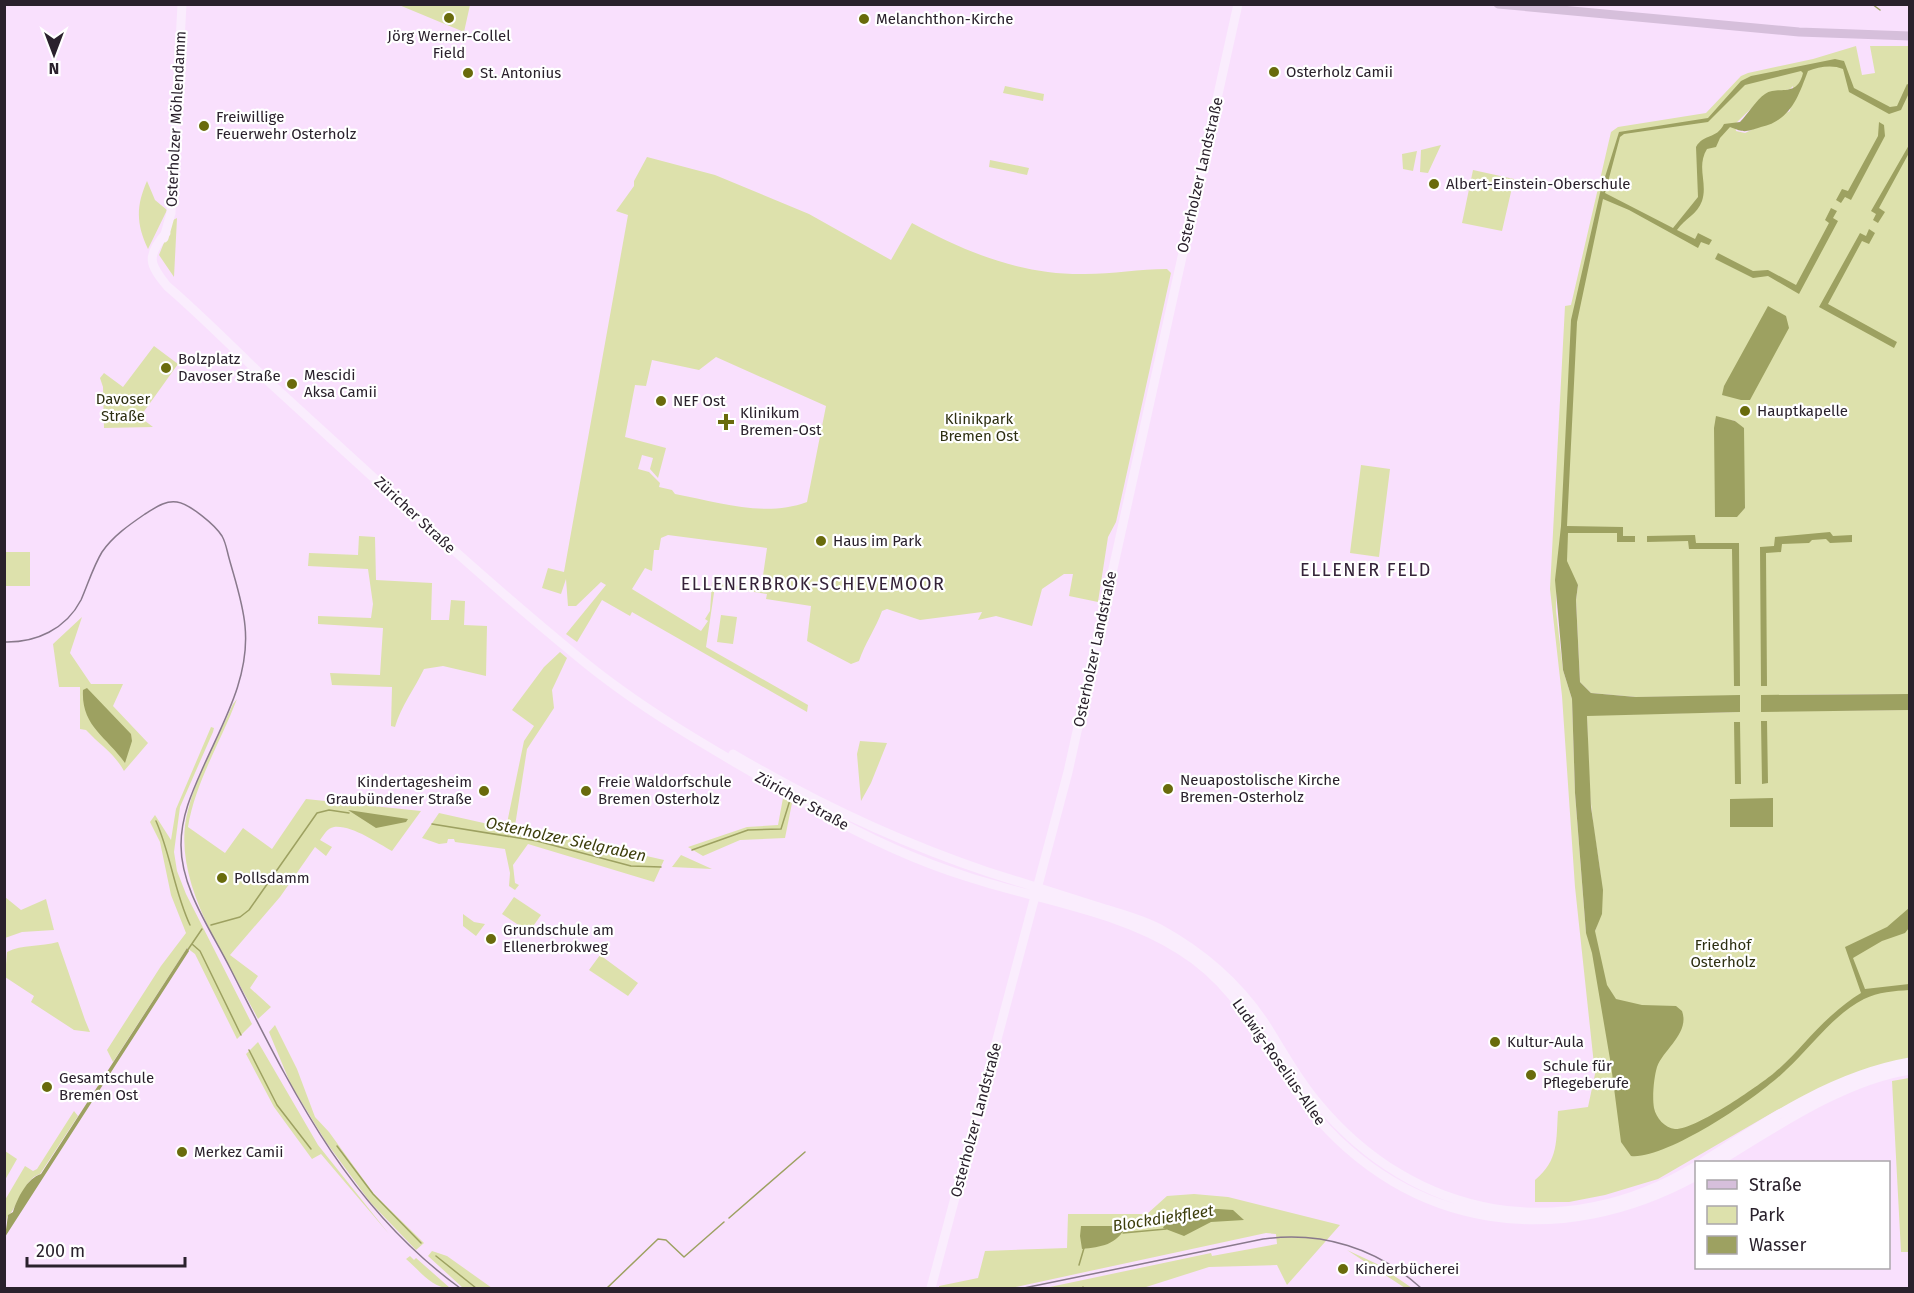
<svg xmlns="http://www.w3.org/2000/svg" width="1914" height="1293" font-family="'Fira Sans',sans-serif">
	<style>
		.green { fill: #dde1ac; fill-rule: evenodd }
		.water { fill: #9da161; fill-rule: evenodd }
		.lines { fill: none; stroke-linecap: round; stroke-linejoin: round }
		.stream { stroke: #9da161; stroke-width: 1.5 }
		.secondary { stroke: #faedfd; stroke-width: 9 }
		.primary { stroke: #d6bfdb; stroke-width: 9 }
		.tram { stroke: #89798c; stroke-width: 1.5 }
		.poi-dot { fill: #696b0c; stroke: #fff; stroke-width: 2 }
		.labels { text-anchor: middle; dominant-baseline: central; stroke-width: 4.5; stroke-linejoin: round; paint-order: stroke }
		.poi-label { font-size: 15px; fill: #2a212c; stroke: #fff; text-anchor: start }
		.street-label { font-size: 15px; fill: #2a212c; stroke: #fff }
		.park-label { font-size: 15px; fill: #2d2f11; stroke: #fff }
		.water-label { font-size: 16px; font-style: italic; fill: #3d3e0c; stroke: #fff }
		.quarter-label { font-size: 18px; letter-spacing: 1.5px; fill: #352339; stroke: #fff }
	</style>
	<rect width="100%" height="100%" fill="#f9e0fd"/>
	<path class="green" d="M399 5H470L464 32Z
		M1856 46 1862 75 1875 73 1870 46H1909V694L1762 695 1761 711 1909 710V1059L1777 1110 1658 1179 1605 1195 1569 1202H1535V1180C1559 1160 1556 1141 1558 1111L1588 1107 1595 1074 1575 887 1562 696 1550 589 1565 306 1571 305 1611 132 1618 127 1706 113 1741 76 1748 73 1813 59ZM1793 86 1790 111 1745 133 1736 131 1735 124 1763 97 1790 89ZM1785 320 1787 325 1746 399H1743ZM1716 417 1735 421 1740 426 1745 508 1738 514ZM1557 561 1578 585 1576 600 1580 682 1591 693 1636 697 1740 696V712L1587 715C1588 748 1588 780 1592 813 1595 853 1610 892 1595 931L1586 933 1575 793 1572 699 1563 670 1556 611Z
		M1005 86 1044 94 1043 101 1003 93Z
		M1441 145 1428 173 1420 172 1421 150Z
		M1417 151 1413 171 1403 169 1402 154Z
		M647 157 715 175 809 214 891 260 912 223C967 253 1022 275 1085 274 1113 274 1140 269 1167 269L1171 273 1116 522 1108 537 1098 602 1069 596 1073 574H1064L1042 589 1032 626 996 616 978 620 982 612 920 620 887 609 882 611C876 628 865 643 859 661L851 664 807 641 811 606 766 599 767 594 715 586 706 647 808 705 807 712 632 612 630 616 602 600 577 642 566 634 606 585 601 582 576 606H568L566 579 561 594 542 588 548 568 564 572 628 215 616 211 634 186V181ZM716 357 826 406 807 502C764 518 719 502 675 494L672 490 659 487 660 483 649 472 638 469 642 455 653 458 650 469 658 478 666 448 625 437 635 385 646 386 652 360 699 370ZM668 535 767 548 761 589 712 582 710 611 705 619 708 621 701 631 632 589 645 568 652 571 654 550H659L661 538Z
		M990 160 1029 168 1027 175 989 167Z
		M1473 170 1514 179 1502 231 1462 223Z
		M147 181 155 200 167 210 148 249C136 224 136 206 147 181Z
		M177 218 174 277 159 255 173 220Z
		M154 346 178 364 140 417 153 427 104 428 103 387 100 378 104 373 123 387Z
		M1361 465 1390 469 1379 557 1350 553Z
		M359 536 375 537 376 580 432 583 431 620H449L451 600 465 601 464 625 487 626 486 676 443 666 424 669C415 688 401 706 395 727L391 726 392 687 332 685 330 673 380 675 383 628 318 624V616L371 618 373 604 368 569 308 566 309 553 358 555Z
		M5 552H30V586H5Z
		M721 615 737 617 733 644 717 642Z
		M82 617 70 653 91 684H123L113 706 148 743 124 771C114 753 100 745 86 730L80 729V687H59L53 644Z
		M560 652 567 658 552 690 554 708 527 749 515 826 664 860 654 882 528 844 513 865 515 883 519 885 515 890 509 886 510 873 505 849 455 842 454 839H448L447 843 439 844 422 838 439 813 506 828 524 741 534 726 512 710 544 667Z
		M237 699C221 741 195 783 188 827L225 853 243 828 272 849 306 799 421 811 392 851C377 843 352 825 334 827 327 828 324 835 320 840L332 847 326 856 315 847 280 897 230 955 258 976 250 988 271 1007 258 1019C227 957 169 881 188 810 197 773 218 738 233 704Z
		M211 727 214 728 213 732 180 807 174 852 177 871 186 894 252 1024 237 1039 195 954 187 948 113 1062 107 1050 161 966 186 933 171 895 160 842 150 822 155 815 171 840 176 809Z
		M860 741 887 743 871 783 861 801 857 754Z
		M783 798 792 803 785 838 740 840 703 856 688 847 747 827 778 825Z
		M681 855 712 869 672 867Z
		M5 897 21 910 46 899 54 930 22 932 5 938Z
		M514 897 541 915 529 932 502 914Z
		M463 914 474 922 485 924 476 936 463 926Z
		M58 942 85 1020 90 1032 74 1030 31 1002 34 996 5 977 7 952C22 944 41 947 58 942Z
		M600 955 638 983 628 996 589 970Z
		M275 1025 297 1069 315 1117 329 1132 374 1194 424 1243 416 1250 370 1202 326 1142 291 1085 269 1032Z
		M258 1042 318 1145 389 1234 321 1154 312 1159 274 1107 246 1054Z
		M1909 1078V1252H1901L1892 1081Z
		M74 1111 78 1116 40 1174C23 1179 19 1207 7 1217L5 1231V1200L25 1166 33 1171 37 1169Z
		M5 1151 17 1159 5 1180Z
		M1194 1194 1228 1197 1340 1225 1287 1285 1277 1265 1209 1267 1143 1288H1045L1211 1253 1212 1256 1277 1244 1276 1234 1266 1233 1011 1288H939V1286L978 1278 985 1251 1067 1248 1068 1214H1147L1167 1196Z
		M1347 1250 1377 1264 1412 1288H1405Z
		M432 1251 447 1256 492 1288H463L428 1256Z
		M410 1256 414 1260 416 1258 450 1288C433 1289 419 1270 406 1259Z"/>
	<path class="water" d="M1835 59 1844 61 1854 88 1890 107 1897 106 1907 84 1909 85V93L1901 110 1889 114 1849 92 1843 69C1832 64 1818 67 1808 71 1798 97 1791 120 1761 127 1745 132 1745 133 1730 127L1720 138 1716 147 1707 149C1696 167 1708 183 1702 201 1697 215 1685 218 1677 230L1695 239 1698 233 1712 240 1709 245 1701 242 1698 248 1629 210 1603 199 1577 322 1567 526 1623 527V536H1635V542H1617V533H1568L1567 561 1578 585 1576 600 1580 682 1591 693 1636 697 1740 695V712L1587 716 1591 807 1603 890 1602 914 1595 931 1607 985 1616 999 1642 1005 1676 1006 1682 1011C1690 1033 1664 1049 1657 1067 1654 1077 1652 1097 1654 1108 1656 1118 1665 1128 1675 1129 1695 1130 1757 1087 1774 1073 1795 1056 1811 1033 1832 1015 1841 1007 1851 999 1861 993L1845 947 1887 927 1909 908V928L1905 933 1882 941 1853 958 1865 989 1909 984V990C1895 991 1878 992 1864 999 1834 1014 1811 1047 1786 1070 1760 1096 1667 1160 1631 1156L1621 1142 1611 1065 1592 953 1586 933 1575 793 1572 699 1563 670 1555 580 1561 526 1571 320 1600 193 1619 132 1708 118 1741 81 1751 76ZM1801 71 1803 73C1797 99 1777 85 1765 94 1756 100 1748 114 1740 122L1724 124C1716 140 1704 133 1696 147L1698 197 1673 228 1605 193 1620 137 1624 134 1708 122 1745 85Z
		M1879 122 1884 125 1885 136 1851 200 1845 197 1841 203 1836 200 1842 189 1848 191 1878 136Z
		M1909 145V153L1879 208 1885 212 1878 223 1873 220 1876 214 1871 211Z
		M1831 208 1837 211 1833 218 1838 221 1799 294 1768 276 1753 278 1715 259 1718 253 1753 271 1768 270 1796 285 1829 223 1825 220Z
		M1869 229 1875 233 1869 244 1862 241 1828 304 1897 342 1894 348 1819 307 1860 233 1866 236Z
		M1768 306 1786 316 1789 328 1750 400H1741L1722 395 1724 386Z
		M1716 416 1735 421 1744 428 1745 508 1737 517H1715L1714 428Z
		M1830 532 1833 536 1852 535V542L1830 543 1826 539 1812 540 1809 543 1782 544 1781 552 1766 553 1767 686H1761L1760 547 1774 546 1775 537Z
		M1695 535 1696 543H1739L1740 686H1734L1732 549H1689L1688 541 1647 542V536Z
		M87 688 131 734 132 741 125 763C106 736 81 726 83 690Z
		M1909 694V710L1761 712V695Z
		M1761 721H1767L1768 783 1762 784Z
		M1734 722H1740L1741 784H1735Z
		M1773 798V827H1730V799Z
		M348 810 408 819 406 822 376 828Z
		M187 948 189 951 5 1237 8 1215 13 1212C17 1199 27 1178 41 1174Z
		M1218 1209 1233 1210 1244 1220 1211 1222 1184 1236 1163 1228C1172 1207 1198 1209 1218 1209Z
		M1081 1226H1126C1117 1245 1101 1247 1082 1249L1080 1236Z"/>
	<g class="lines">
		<path class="stream" d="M1872 4 1880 10
			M156 821C171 855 174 891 190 925
			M432 824 537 841 631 866 661 867
			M692 850 748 830 781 829 790 800
			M211 925 240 917 249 910 317 813 329 810 349 813
			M192 944 200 951 241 1035
			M187 951 202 929
			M249 1050 277 1105 311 1149
			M337 1146 373 1194 421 1243
			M729 1218 805 1152
			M1123 1233 1166 1229
			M436 1256 476 1288
			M1079 1265 1084 1248
			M607 1288 658 1239 666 1240 684 1257 724 1222
			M1083 1288V1287"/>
		<path class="secondary" d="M166 233C146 256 149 264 167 286 202 316 235 350 269 382 371 475 471 569 577 656 649 716 733 761 814 808 863 836 914 860 968 877 1038 900 1117 910 1180 950 1246 991 1263 1052 1309 1108 1409 1232 1561 1250 1696 1176
			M164 238 171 213 182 4
			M733 754C814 802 899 842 988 872 1026 884 1064 896 1102 908 1121 914 1142 919 1160 929 1202 952 1237 982 1264 1022 1281 1048 1296 1078 1317 1102 1415 1221 1564 1246 1696 1166
			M1703 1162C1766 1121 1834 1075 1910 1062
			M1718 1162C1774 1128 1844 1080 1910 1070
			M931 1288 1068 772 1238 4"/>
		<path class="primary" d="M1498 4 1799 32 1910 36"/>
		<path class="tram" d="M4 642C36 643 66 629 81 600 88 584 93 567 102 552 113 536 129 525 145 514 155 508 165 500 177 502 190 504 215 525 222 536 226 543 227 551 229 558 235 580 243 603 245 626 250 675 225 719 205 763 193 790 181 815 181 845 181 889 211 930 230 968 292 1090 346 1205 460 1288
			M1024 1288 1263 1239C1322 1231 1377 1248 1421 1288"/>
	</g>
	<g class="poi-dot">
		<circle cx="449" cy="18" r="6"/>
		<circle cx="864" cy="19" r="6"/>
		<circle cx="1274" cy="72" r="6"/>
		<circle cx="468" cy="73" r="6"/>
		<circle cx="204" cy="126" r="6"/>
		<circle cx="1434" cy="184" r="6"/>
		<circle cx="166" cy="368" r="6"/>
		<circle cx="292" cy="384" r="6"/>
		<circle cx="661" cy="401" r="6"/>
		<circle cx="1745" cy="411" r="6"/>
		<path d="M723 413h6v6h6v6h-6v6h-6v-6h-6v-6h6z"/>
		<circle cx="821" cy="541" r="6"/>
		<circle cx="1168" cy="789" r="6"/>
		<circle cx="484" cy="791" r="6"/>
		<circle cx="586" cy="791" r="6"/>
		<circle cx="222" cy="878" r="6"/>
		<circle cx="491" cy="939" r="6"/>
		<circle cx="1495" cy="1042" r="6"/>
		<circle cx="1531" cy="1075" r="6"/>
		<circle cx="47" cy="1087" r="6"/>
		<circle cx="182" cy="1152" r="6"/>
		<circle cx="1343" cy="1269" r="6"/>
	</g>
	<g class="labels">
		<g class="poi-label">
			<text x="876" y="19">Melanchthon-Kirche</text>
			<text x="449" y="36" text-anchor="middle">Jörg Werner-Collel<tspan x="449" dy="17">Field</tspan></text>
			<text x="1286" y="72">Osterholz Camii</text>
			<text x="480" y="73">St. Antonius</text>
			<text x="216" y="117">Freiwillige<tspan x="216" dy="17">Feuerwehr Osterholz</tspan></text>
			<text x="1446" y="184">Albert-Einstein-Oberschule</text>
			<text x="178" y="359">Bolzplatz<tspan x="178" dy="17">Davoser Straße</tspan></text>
			<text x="304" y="375">Mescidi<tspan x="304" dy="17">Aksa Camii</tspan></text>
			<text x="673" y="401">NEF Ost</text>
			<text x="1757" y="411">Hauptkapelle</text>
			<text x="740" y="413">Klinikum<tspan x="740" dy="17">Bremen-Ost</tspan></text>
			<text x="833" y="541">Haus im Park</text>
			<text x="1180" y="780">Neuapostolische Kirche<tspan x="1180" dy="17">Bremen-Osterholz</tspan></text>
			<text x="472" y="782" text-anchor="end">Kindertagesheim<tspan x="472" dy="17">Graubündener Straße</tspan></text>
			<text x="598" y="782">Freie Waldorfschule<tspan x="598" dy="17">Bremen Osterholz</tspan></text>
			<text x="234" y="878">Pollsdamm</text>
			<text x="503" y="930">Grundschule am<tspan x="503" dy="17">Ellenerbrokweg</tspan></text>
			<text x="1507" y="1042">Kultur-Aula</text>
			<text x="1543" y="1066">Schule für<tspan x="1543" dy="17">Pflegeberufe</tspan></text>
			<text x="59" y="1078">Gesamtschule<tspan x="59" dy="17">Bremen Ost</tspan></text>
			<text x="194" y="1152">Merkez Camii</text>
			<text x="1355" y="1269">Kinderbücherei</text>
		</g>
		<g class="street-label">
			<text transform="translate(176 119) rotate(-87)">Osterholzer Möhlendamm</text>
			<text transform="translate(1200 175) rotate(-77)">Osterholzer Landstraße</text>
			<text transform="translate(415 515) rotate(43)">Züricher Straße</text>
			<text transform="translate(1095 649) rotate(-78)">Osterholzer Landstraße</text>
			<text transform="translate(802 801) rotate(29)">Züricher Straße</text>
			<text transform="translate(1279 1062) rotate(55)">Ludwig-Roselius-Allee</text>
			<text transform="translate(976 1120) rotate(-75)">Osterholzer Landstraße</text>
		</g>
		<g class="park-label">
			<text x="123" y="399">Davoser<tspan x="123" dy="17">Straße</tspan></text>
			<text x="979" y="419">Klinikpark<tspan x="979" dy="17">Bremen Ost</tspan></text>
			<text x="1723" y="945">Friedhof<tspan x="1723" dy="17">Osterholz</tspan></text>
		</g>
		<g class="water-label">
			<text transform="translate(566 839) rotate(12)">Osterholzer Sielgraben</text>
			<text transform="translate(1163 1218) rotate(-9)">Blockdiekfleet</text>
		</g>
		<g class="quarter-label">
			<text x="1366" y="570">ELLENER FELD</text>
			<text x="813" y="584">ELLENERBROK-SCHEVEMOOR</text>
		</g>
	</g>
	<rect width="1914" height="1293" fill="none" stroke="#2a212c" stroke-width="12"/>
	<rect x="1695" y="1161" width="195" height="108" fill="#ffffff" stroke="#aaa6ab" stroke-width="1.5"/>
	<rect x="1707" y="1180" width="30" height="9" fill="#d6bfdb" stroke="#aaa6ab" stroke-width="1.5"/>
	<text x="1749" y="1191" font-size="18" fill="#2a212c">Straße</text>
	<rect x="1707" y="1206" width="30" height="18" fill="#dde1ac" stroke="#aaa6ab" stroke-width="1.5"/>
	<text x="1749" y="1221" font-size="18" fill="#2a212c">Park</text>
	<rect x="1707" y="1236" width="30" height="18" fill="#9da161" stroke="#aaa6ab" stroke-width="1.5"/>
	<text x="1749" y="1251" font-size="18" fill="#2a212c">Wasser</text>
	<g transform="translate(54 54) rotate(180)" stroke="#ffffff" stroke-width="4.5" paint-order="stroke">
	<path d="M0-4.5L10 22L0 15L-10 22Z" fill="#2a212c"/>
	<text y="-9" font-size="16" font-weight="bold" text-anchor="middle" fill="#2a212c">N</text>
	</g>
	<path d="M27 1257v9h158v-9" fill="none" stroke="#2a212c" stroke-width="3"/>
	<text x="36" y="1257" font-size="18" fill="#2a212c" stroke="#ffffff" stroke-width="4.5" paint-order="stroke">200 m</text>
</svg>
